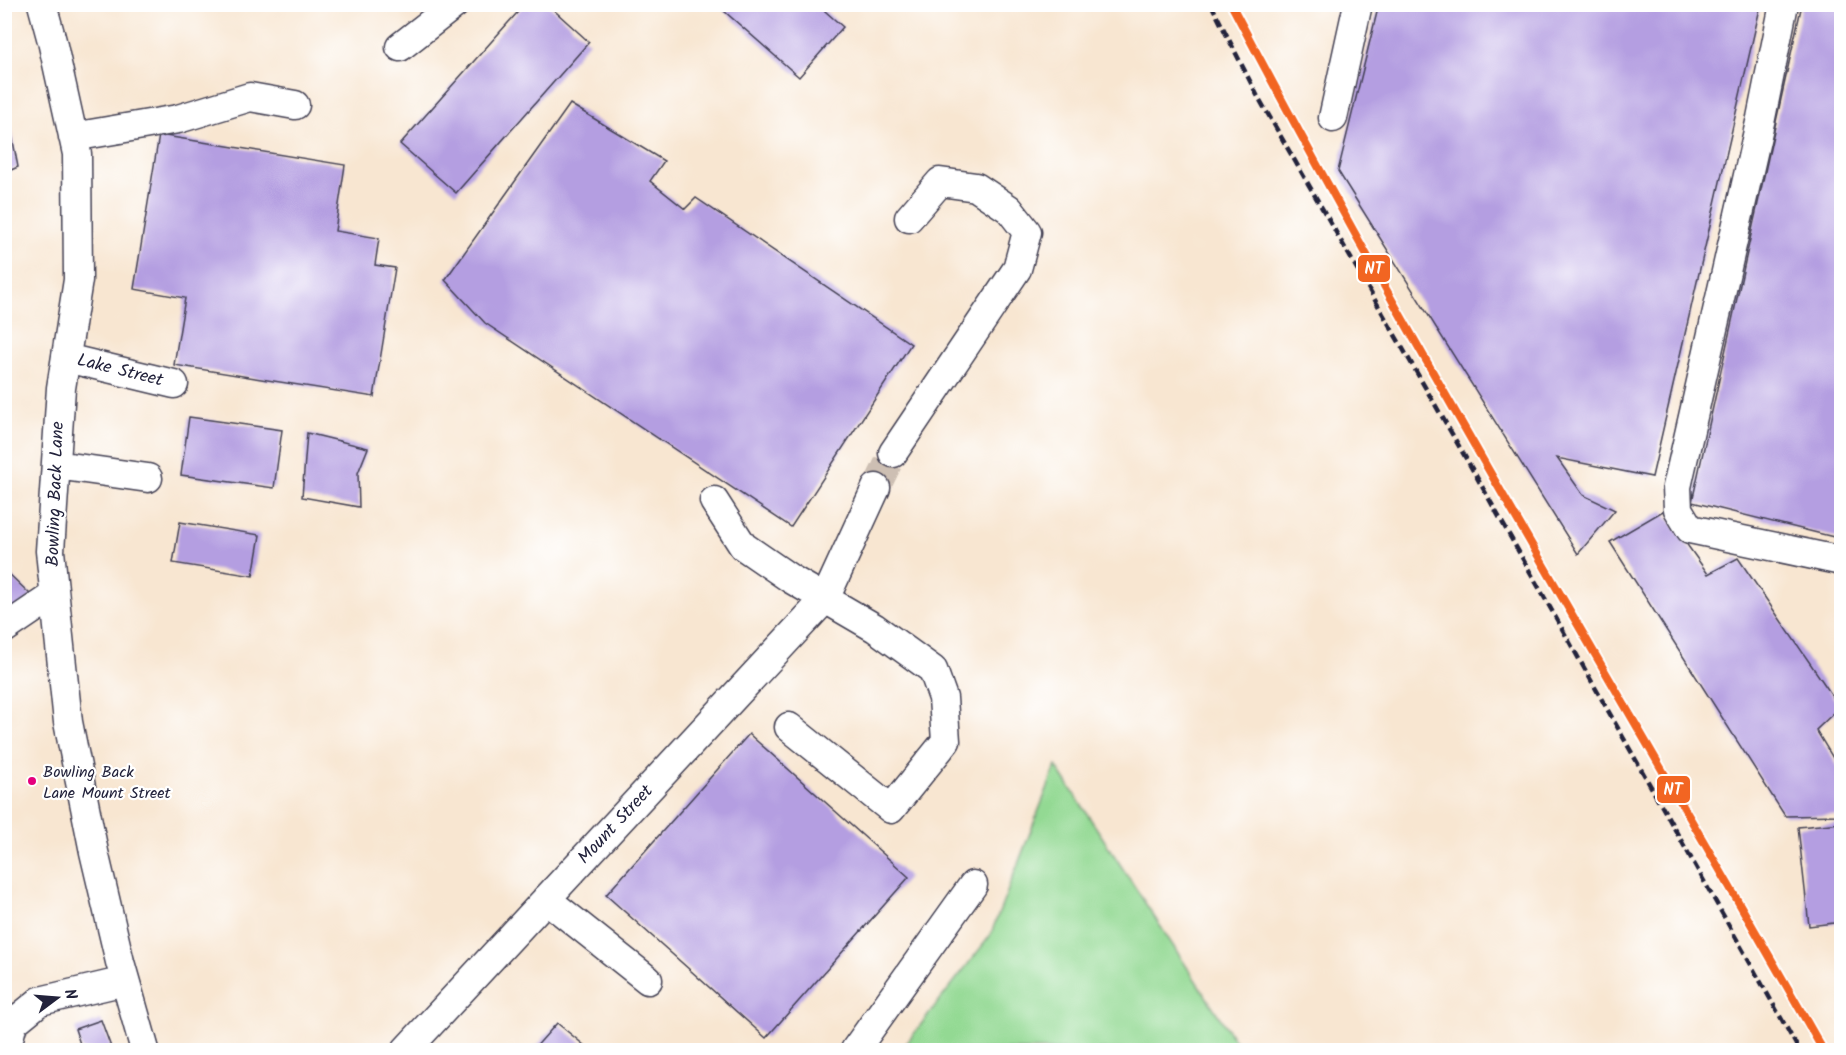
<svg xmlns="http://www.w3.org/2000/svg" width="1846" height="1055" font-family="Kalam,sans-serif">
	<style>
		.green { fill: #93d993; stroke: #5a7e67; stroke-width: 1.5 }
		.building { fill: #b49ee1 }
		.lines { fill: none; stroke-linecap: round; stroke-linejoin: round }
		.minor-tunnel { stroke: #cdbfb3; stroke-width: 28; stroke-dasharray: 28 14; stroke-linecap: butt }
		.minor-casing { stroke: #423f52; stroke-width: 31 }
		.minor { stroke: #fff; stroke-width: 28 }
		.rail { stroke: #22223b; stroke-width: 4.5; stroke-dasharray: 9 4.5; stroke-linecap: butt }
		.rail-1-casing { stroke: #fff; stroke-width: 12 }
		.rail-1 { stroke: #f26522; stroke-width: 8 }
		.bus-dot { fill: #e5007d; stroke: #fff; stroke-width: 2 }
		.labels { text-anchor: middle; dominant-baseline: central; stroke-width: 4.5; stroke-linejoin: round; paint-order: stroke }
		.bus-label { font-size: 16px; fill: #22223b; stroke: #fff; text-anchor: start }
		.street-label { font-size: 18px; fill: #22223b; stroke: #fff }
		.line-badge { stroke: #fff; stroke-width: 2 }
		.badge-label { font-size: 16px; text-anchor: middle; font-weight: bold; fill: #fff }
	</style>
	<rect width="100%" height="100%" fill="#fff"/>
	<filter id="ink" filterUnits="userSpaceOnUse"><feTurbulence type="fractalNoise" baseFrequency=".0167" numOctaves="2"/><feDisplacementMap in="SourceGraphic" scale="12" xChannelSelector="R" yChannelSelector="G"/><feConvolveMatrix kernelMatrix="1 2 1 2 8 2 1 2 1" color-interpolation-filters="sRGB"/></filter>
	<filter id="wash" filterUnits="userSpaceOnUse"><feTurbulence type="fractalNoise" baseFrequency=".008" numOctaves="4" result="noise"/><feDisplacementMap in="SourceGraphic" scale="24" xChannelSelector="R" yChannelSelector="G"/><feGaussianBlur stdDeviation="1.35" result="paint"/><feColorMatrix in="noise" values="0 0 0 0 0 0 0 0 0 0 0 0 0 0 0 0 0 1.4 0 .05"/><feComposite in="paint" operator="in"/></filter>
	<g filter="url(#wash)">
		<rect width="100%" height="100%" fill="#f8e6d1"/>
		<path class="green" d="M1056 766 1241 1050H901L990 936Z"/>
		<g id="blocks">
			<path class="building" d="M525 4H547L589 42 456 193 400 144Z
				M716 4H817L843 27 799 77Z
				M1379 4H1761L1652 477 1557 458 1583 495 1615 510 1578 554 1338 171Z
				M1802 4H1842V539L1692 502Z
				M4 94 18 167 4 173Z
				M570 104 664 161 650 181 685 209 696 198 911 344 791 527 485 323 445 280Z
				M159 135 345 165 335 231 379 238 375 265 395 268 374 397 174 365 185 298 134 289Z
				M189 417 282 430 274 488 181 475Z
				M307 433 368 448 358 473 359 507 302 497Z
				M1663 511 1708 574 1738 558 1840 707 1816 730 1842 773V815L1785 816 1610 542Z
				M180 522 260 535 253 576 173 563Z
				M4 569 32 596 4 623Z
				M749 734 909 877 766 1038 606 895Z
				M1842 823V922L1809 926 1798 827Z
				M101 1020 112 1050H82L75 1029Z
				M557 1023 590 1050H533Z"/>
		</g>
	</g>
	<g filter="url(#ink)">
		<use href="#blocks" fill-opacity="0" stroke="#423f52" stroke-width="1.5"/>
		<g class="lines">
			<path class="minor-tunnel" d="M876 488 893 453"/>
			<g class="minor-casing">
				<path id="minor" d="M42 4 52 41 77 154 78 280 61 388 50 551 68 722 94 852 120 962 145 1050
					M1784 4 1761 118 1677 487 1678 509 1690 529 1842 561
					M400 47 455 4
					M1333 118 1358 4
					M73 137 178 119 250 97 295 105
					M66 358 174 384
					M893 453 1017 269 1027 232 1009 209 976 187 940 182 909 218
					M56 465 148 478
					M714 501 743 546 791 579 875 628 933 670 943 698 946 741 891 809 789 727
					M4 629 54 595
					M546 899 648 980
					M6 1050 13 1023 40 1001 125 981
					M406 1050 825 599 876 488
					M855 1050 973 885"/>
			</g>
			<use href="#minor" class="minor"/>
			<path class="rail" d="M1211 4 1257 95 1475 474 1799 1050"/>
			<g class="rail-1-casing">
				<path id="rail-1" d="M1231 4C1417 359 1626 702 1823 1050"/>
			</g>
			<use href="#rail-1" class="rail-1"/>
		</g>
	</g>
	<circle class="bus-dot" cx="32" cy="781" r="5"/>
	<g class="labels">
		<g class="bus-label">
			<text x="43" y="772">Bowling Back<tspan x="43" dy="21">Lane Mount Street</tspan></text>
		</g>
		<g class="street-label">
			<text transform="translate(120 371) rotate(14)">Lake Street</text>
			<text transform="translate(56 494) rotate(-88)">Bowling Back Lane</text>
			<text transform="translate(616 825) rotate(-47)">Mount Street</text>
		</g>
	</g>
	<g class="line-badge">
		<rect x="1357" y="254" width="34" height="29" rx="6" fill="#f26522"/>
		<rect x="1656" y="775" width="35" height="29" rx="6" fill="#f26522"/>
	</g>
	<g class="badge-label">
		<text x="1374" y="274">NT</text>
		<text x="1673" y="795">NT</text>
	</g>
	<rect width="1846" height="1055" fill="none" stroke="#fff" stroke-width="24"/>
	<g transform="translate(57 998) rotate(74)" stroke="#ffffff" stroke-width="4.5" paint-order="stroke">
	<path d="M0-4.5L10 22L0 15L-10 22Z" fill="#22223b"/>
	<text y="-9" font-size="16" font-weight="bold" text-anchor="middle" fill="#22223b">N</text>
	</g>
</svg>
